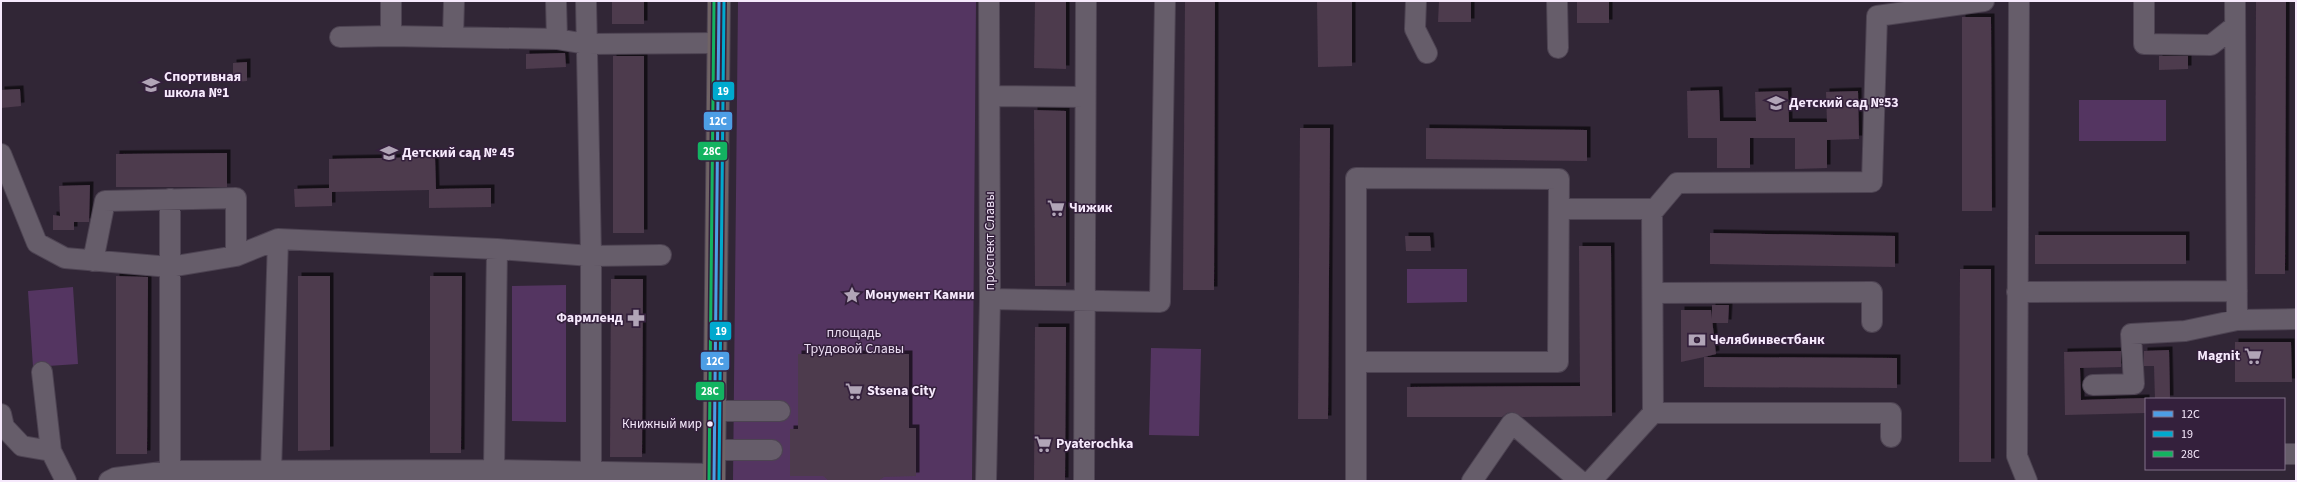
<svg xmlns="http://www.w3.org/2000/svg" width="2297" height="482" font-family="'Source Sans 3',sans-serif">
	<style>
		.green { fill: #543561 }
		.building { fill: #4d3a4d; filter: url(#shadow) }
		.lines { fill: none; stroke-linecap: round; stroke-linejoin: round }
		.minor-casing { stroke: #4d4352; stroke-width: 22 }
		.major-casing { stroke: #4d4352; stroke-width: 24 }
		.minor { stroke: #665d6a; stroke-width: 20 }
		.major { stroke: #6f6365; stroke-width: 22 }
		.bus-1-casing { stroke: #34203c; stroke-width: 6 }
		.bus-2-casing { stroke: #34203c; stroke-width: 6 }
		.bus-3-casing { stroke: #34203c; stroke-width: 6 }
		.bus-1 { stroke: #4d9ee5; stroke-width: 3 }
		.bus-2 { stroke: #00a9ce; stroke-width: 3 }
		.bus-3 { stroke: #13b361; stroke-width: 3 }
		.bus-dot { fill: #f6e9fc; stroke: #34203c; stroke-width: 1.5 }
		.labels { text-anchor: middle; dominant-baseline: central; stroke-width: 3; stroke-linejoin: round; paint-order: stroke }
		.bus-label { font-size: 13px; fill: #f6e9fc; stroke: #34203c; text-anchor: end }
		.poi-label { font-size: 14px; font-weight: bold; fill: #f6e9fc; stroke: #34203c; text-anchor: start }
		.street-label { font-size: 14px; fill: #f6e9fc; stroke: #34203c }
		.park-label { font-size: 14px; fill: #eadcf1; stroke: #34203c }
		.line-badge { stroke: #34203c; stroke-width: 1.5 }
		.badge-label { font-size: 11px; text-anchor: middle; font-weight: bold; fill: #fff }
	</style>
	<defs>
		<filter id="shadow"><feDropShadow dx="3.5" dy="-3.5" stdDeviation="0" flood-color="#0009"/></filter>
	</defs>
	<rect width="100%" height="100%" fill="#312636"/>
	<path class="green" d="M738 1H976L972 481H733Z
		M2079 100H2166V141H2079Z
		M1407 269H1467V302L1407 303Z
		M566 285V422L512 421V286Z
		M73 287 78 364 33 367 28 291Z
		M1151 348 1201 349 1199 436 1149 435Z"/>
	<path class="building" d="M612 1H644V24H612Z
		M1035 1H1066V69L1034 68Z
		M1185 1H1215L1214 290H1183Z
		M1317 1H1352V66L1318 67Z
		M1439 1H1471V22H1438Z
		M1577 1H1609V23H1577Z
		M2256 1H2286L2285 274H2255Z
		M1962 17H1991L1992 211H1962Z
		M565 53 566 67 526 69V54Z
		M613 56H644V233H613Z
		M2159 56H2188V69L2159 70Z
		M247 62V81L233 82V63Z
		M20 89 21 106 1 108V90Z
		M1719 90 1720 121H1756L1755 92 1788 91 1789 122H1827L1826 92 1858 91 1859 139 1827 140V168L1795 169V138H1750V168H1717V138H1688L1687 91Z
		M1034 110 1066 111V286H1035Z
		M1300 128H1330L1328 419H1298Z
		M1426 128 1587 130V161L1426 159Z
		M227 153V187H116V154Z
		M435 157 436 189 491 188V207L429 208V190L332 192V206L295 207 294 189 329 188V159Z
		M90 185 89 222H74V230H53V215L60 216 59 186Z
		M1710 233 1895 236V267L1710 264Z
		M2035 235H2186V264H2035Z
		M1405 236H1430L1431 251H1406Z
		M1579 246H1611L1612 416 1522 417 1513 412 1507 413 1502 417H1407V387L1580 386Z
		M1960 269H1991V462H1959Z
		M116 276 148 277 147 454H116Z
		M298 276H330V450L298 451Z
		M430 276H462L461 453H430Z
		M611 279H643L642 457H610Z
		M1712 305H1729L1728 323H1712Z
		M1681 310H1711L1716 354 1704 357 1897 358V388L1704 387V357L1681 362Z
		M1035 327H1066L1065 481H1034Z
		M2235 342H2291L2292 382H2235Z
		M2169 350 2170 399H2155L2154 366H2144V351Z
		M2121 351V367L2080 368 2081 400 2146 398V413L2065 415 2064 352Z
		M798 354H909V428H916V476L884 477 878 481H829L823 476H790V429H798Z"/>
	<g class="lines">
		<g class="minor-casing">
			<path id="minor" d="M556 1 557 39
				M586 1 591 256V471
				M1416 1 1415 29 1427 53
				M1557 1 1558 48
				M2019 1 2017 456 2027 481
				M2144 1V44L2211 45 2235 26
				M2235 1 2237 320
				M391 36V1
				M340 37 391 36 557 39 586 44 719 43
				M453 37 454 1
				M990 96 1084 97
				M1 154 37 243 65 258 170 267 236 256 278 239 497 249 591 256 661 255
				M170 199V471
				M1559 209H1655L1677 183 1872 182 1877 16 1984 1
				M93 261 105 201 236 198V256
				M2017 292 2237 291
				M1653 293 1872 292V322
				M990 299 1160 302 1165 1
				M42 372 51 451
				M2093 385 2134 384 2131 334 2185 331 2237 320 2296 319
				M714 411H780
				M1653 413H1891V437
				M1 414 4 427 22 446 51 451 66 481
				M714 450H772
				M2284 454H2296
				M494 470 497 249
				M271 472 278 239
				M109 481 115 478 170 471 494 470 714 474
				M986 481 990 299 989 1
				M1084 481 1086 1
				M1356 481V362H1558L1559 179 1356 178V362
				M1472 481 1512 423 1580 481
				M1591 481 1653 413 1652 209"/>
		</g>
		<g class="major-casing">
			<path id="major" d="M714 481 719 1"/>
		</g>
		<use href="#minor" class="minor"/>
		<use href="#major" class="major"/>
		<g class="bus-1-casing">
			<path id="bus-1" d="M714 481 719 1"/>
		</g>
		<g class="bus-2-casing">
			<path id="bus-2" d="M719 481 724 1"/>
		</g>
		<g class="bus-3-casing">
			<path id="bus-3" d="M709 481 714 1"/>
		</g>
		<use href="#bus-1" class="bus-1"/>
		<use href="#bus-2" class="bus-2"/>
		<use href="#bus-3" class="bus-3"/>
	</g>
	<defs>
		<g id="school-bare" transform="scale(1.38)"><path d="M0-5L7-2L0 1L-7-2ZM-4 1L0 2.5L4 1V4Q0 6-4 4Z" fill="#b1a5b7" stroke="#34203c" stroke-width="2.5" paint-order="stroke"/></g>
		<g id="supermarket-bare" transform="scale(1.38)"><path d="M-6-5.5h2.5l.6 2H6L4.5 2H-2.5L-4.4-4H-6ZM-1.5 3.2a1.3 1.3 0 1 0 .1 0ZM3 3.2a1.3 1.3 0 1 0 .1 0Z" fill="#b1a5b7" stroke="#34203c" stroke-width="2.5" paint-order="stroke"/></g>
		<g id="sight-bare" transform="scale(1.38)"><path d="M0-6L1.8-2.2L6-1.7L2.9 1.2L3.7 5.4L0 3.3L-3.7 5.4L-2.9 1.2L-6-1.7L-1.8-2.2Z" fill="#b1a5b7" stroke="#34203c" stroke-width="2.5" paint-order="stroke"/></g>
		<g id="pharmacy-bare" transform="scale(1.38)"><path d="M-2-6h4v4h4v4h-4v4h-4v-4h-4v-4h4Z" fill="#b1a5b7" stroke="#34203c" stroke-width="2.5" paint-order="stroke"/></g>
		<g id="bank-bare" transform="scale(1.38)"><path d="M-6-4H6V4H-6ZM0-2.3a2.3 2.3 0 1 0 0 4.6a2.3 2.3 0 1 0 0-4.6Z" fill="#b1a5b7" stroke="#34203c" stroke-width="2.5" paint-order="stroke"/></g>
	</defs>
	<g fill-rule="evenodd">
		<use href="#school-bare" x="151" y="85"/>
		<use href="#school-bare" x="1776" y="103"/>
		<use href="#school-bare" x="389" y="153"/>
		<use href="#supermarket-bare" x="1056" y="208"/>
		<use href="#sight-bare" x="852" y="295"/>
		<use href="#pharmacy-bare" x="636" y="318"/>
		<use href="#bank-bare" x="1697" y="340"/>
		<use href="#supermarket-bare" x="2253" y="356"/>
		<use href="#supermarket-bare" x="854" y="391"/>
		<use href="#supermarket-bare" x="1043" y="444"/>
	</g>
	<circle class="bus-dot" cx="710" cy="424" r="3.5"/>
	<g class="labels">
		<g class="bus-label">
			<text x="702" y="424">Книжный мир</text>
		</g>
		<g class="poi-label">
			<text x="164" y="77">Спортивная<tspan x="164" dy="16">школа №1</tspan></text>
			<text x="1789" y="103">Детский сад №53</text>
			<text x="402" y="153">Детский сад № 45</text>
			<text x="1069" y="208">Чижик</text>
			<text x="865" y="295">Монумент Камни</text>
			<text x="623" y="318" text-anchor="end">Фармленд</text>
			<text x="1710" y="340">Челябинвестбанк</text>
			<text x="2240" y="356" text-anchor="end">Magnit</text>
			<text x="867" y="391">Stsena City</text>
			<text x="1056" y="444">Pyaterochka</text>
		</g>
		<g class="street-label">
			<text transform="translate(990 241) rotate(-90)">проспект Славы</text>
		</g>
		<g class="park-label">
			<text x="854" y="333">площадь<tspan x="854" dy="16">Трудовой Славы</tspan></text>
		</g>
	</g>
	<g class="line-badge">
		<rect x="712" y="81" width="23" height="20" rx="4" fill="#00a9ce"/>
		<rect x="703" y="111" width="30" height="20" rx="4" fill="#4d9ee5"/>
		<rect x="697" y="141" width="31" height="20" rx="4" fill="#13b361"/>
		<rect x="709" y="321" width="23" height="20" rx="4" fill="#00a9ce"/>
		<rect x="700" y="351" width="30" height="20" rx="4" fill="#4d9ee5"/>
		<rect x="695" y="381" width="30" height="20" rx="4" fill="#13b361"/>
	</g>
	<g class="badge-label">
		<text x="723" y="95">19</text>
		<text x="718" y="125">12С</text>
		<text x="712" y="155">28С</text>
		<text x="721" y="335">19</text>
		<text x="715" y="365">12С</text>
		<text x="710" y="395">28С</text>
	</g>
	<rect width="2297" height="482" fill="none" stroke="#f6e9fc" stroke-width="4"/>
	<rect x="2145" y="398" width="140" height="72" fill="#34203c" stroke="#827089"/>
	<rect x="2153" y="411" width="20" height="6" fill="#4d9ee5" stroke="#827089"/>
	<text x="2181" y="418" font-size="12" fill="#f6e9fc">12С</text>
	<rect x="2153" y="431" width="20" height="6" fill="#00a9ce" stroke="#827089"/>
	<text x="2181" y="438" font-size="12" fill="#f6e9fc">19</text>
	<rect x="2153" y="451" width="20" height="6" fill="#13b361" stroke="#827089"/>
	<text x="2181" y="458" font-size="12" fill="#f6e9fc">28С</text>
</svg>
